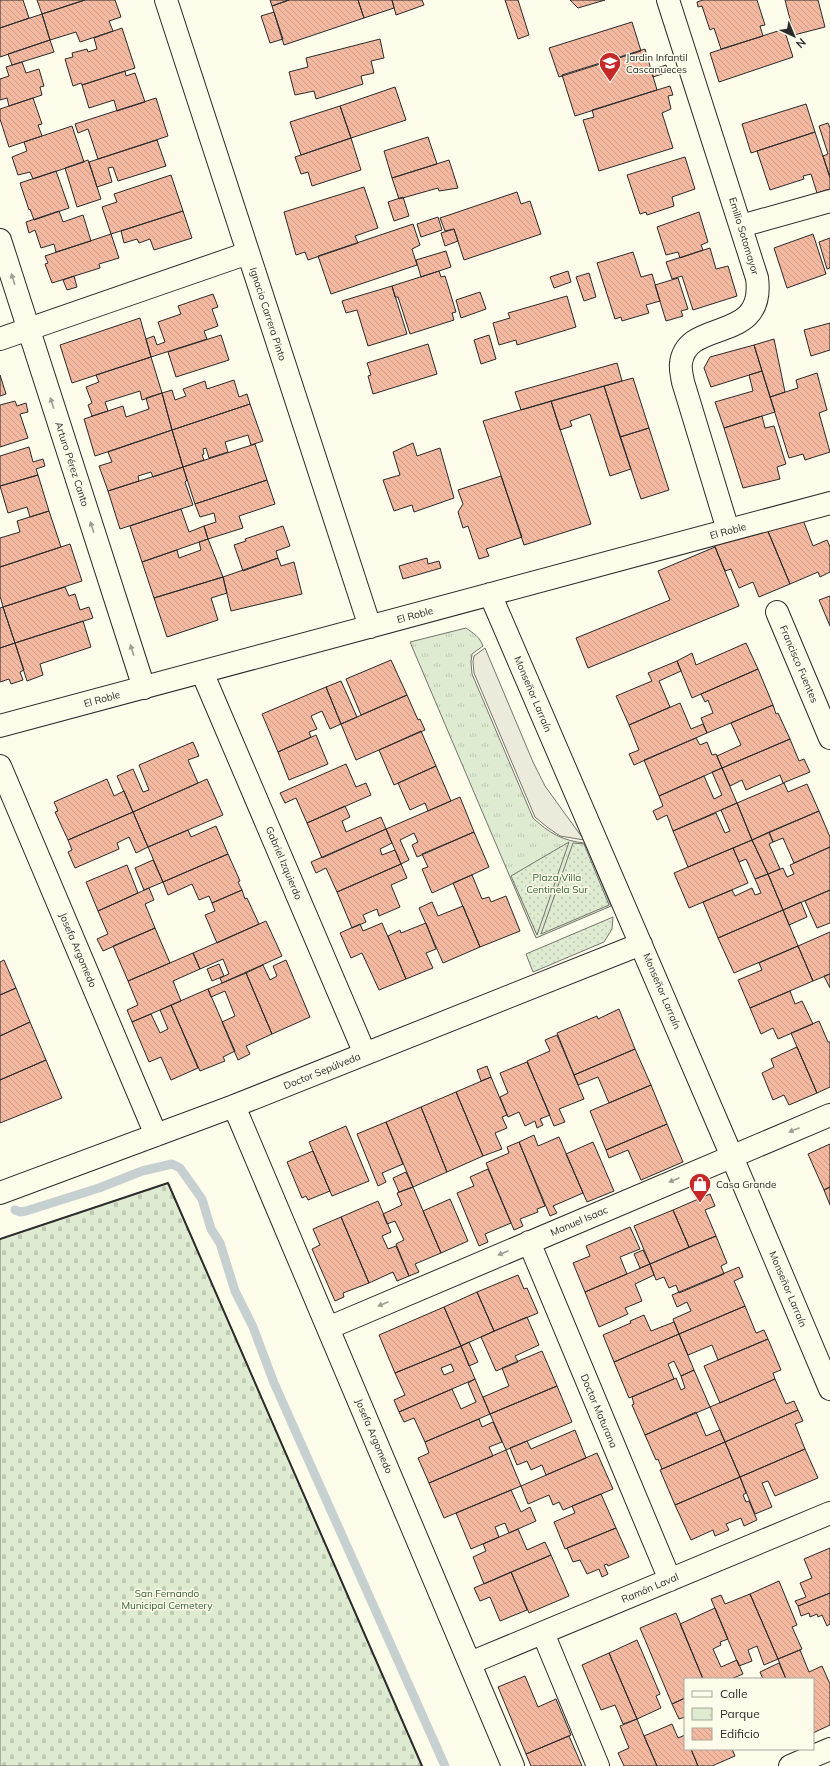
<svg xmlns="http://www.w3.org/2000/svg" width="830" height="1766" font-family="Mulish,sans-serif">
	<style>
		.cemetery { fill: url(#cemetery-stones); stroke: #74746e }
		.park { fill: url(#park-tufts); stroke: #74746e }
		.garden { fill: url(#garden-dots); stroke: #74746e }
		.parking { fill: #eceadb; stroke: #74746e }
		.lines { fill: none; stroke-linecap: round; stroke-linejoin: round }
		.stream { stroke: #c7d0d0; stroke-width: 9 }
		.building { fill: url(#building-back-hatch); stroke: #2b2b2b; fill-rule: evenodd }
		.street-casing { stroke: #2b2b2b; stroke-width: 24 }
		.street { stroke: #fdfbea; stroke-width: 22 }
		.wall { stroke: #2b2b2b; stroke-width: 2 }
		.oneway { fill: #9e9d94 }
		.labels { text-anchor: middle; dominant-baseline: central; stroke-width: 3; stroke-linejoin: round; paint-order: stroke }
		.poi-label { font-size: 10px; fill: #2b2b2b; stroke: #fdfbea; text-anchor: start }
		.street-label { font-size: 10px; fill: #2b2b2b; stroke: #fdfbea }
		.park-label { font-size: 10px; fill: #34623c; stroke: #fdfbea }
	</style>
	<defs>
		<pattern id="cemetery-stones" width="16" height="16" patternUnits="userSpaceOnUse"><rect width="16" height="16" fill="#deebd1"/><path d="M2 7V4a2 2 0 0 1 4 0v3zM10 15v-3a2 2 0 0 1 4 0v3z" fill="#bfcab4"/></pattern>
		<pattern id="park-tufts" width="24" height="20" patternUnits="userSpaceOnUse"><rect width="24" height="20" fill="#deebd1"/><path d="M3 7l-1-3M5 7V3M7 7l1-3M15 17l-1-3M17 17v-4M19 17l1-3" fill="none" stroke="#bfcab4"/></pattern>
		<pattern id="garden-dots" width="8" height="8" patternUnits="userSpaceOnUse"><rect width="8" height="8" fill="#deebd1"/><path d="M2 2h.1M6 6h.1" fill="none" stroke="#bfcab4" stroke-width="1.8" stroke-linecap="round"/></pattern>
		<pattern id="building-back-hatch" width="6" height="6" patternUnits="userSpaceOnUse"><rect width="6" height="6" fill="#f2b8a0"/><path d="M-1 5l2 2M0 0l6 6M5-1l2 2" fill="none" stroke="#d09e8a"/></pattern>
	</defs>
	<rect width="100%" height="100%" fill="#fdfbea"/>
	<path class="cemetery" d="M168 1183 422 1766H0V1239Z"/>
	<path class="park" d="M466 628C473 633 480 637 483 646L472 654 471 662 472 674 533 818C549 833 563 841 585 843L611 906 536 938 410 642Z"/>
	<path class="garden" d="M569 842 537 935 511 876Z
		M573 843 584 844 609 905 541 934Z
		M613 917 612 929 604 942 533 972 526 954Z"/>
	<path class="parking" d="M485 648 533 762 545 786 584 840 560 836 547 827 535 817 474 673 473 662 474 656Z"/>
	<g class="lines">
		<path class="stream" d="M15 1210 20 1212 26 1211 99 1188 142 1171 172 1164 180 1168 202 1199 211 1229 220 1243 235 1291 253 1327 274 1383 445 1766"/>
	</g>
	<path class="building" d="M0 0H23L29 18 0 28Z
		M37 0H85L42 14Z
		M85 0H115L121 17 109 21 113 31 80 42 76 32 50 40 42 14Z
		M270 0H289L272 6Z
		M289 0H358L364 18 284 45 272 6Z
		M358 0H392L394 8 364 18Z
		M392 0H422L424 5 396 15Z
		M505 0H518L529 35 518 39Z
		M570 0H605L578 8Z
		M703 0H757L765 25 760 26 763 36 721 49 714 28 710 30 702 6 698 7 697 2Z
		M785 0H818L825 27 794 35Z
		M274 12 283 39 270 43 261 16Z
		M42 14 50 40 0 57V28Z
		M632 22 641 51 559 77 549 48Z
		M122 28 135 68 82 85 81 83 73 86 65 59 73 57 72 53 87 49 88 52 97 49 94 38Z
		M784 29 793 57 719 82 710 53Z
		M380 39 384 58 371 61 374 73 361 76 363 84 316 99 314 91 295 95 289 72 308 67 306 58Z
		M50 40 54 52 12 65 8 54Z
		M645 49 657 90 575 116 562 75Z
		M22 62 26 73 39 69 44 86 40 87 42 95 9 106 7 98 0 100V79L9 76 6 67Z
		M666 65 668 72 653 77 651 70Z
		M125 71 126 76 135 73 145 102 117 111 114 100 89 108 82 85Z
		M670 86 673 95 668 96 671 109 662 113 673 148 599 171 583 120 594 117 592 110Z
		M395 87 406 120 351 138 340 106Z
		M33 98 42 124 38 125 42 136 9 147 0 119V109Z
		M156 98 168 136 98 159 88 129 78 133 75 124Z
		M806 104 815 132 751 153 742 124Z
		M340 106 351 138 301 155 290 122Z
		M828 123 830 128V177L823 156 828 154 819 126Z
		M72 126 84 162 33 179 30 172 18 175 12 157 27 151 24 142Z
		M815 132 830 178V189L817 193 811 174 803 176 804 179 770 190 757 151Z
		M428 137 437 164 392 178 384 151Z
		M351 138 361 170 312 186 308 172 301 174 295 157Z
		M157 140 166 166 118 181 113 167 108 168 112 182 97 187 89 162Z
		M685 157 695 189 672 197 674 206 647 215 646 212 640 214 627 175Z
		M88 160 101 199 77 207 65 168Z
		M449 160 458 188 439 191 438 188 399 199 392 178Z
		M56 171 69 208 34 220 30 209 29 210 20 183Z
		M171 175 183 211 111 234 102 207 117 202 114 194Z
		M364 187 378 228 355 236 358 243 308 260 305 252 296 255 284 212Z
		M517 192 521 204 530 201 541 234 464 260 454 229 445 231 440 218Z
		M403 197 409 216 394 221 388 202Z
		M59 211 63 222 83 215 91 241 56 252 54 244 41 248 35 230 29 233 26 222Z
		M183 211 192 238 154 250 150 239 139 243 137 239 124 243 121 231Z
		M699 212 708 242 701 245 703 250 680 258 678 252 666 255 657 227Z
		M438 217 442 230 421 237 417 224Z
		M413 224 420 245 412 249 417 265 331 294 318 256Z
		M454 229 458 241 445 246 441 233Z
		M111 234 119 258 99 264 100 268 52 283 45 264 48 263 45 256Z
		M813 234 826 274 787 288 774 248Z
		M830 238V268L827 269 819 242Z
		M710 248 716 269 728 266 737 296 693 310 682 276 672 279 666 262Z
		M446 251 451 267 421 277 416 260Z
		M633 252 641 277 652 274 660 301 646 305 649 313 622 321 621 317 615 319 597 263Z
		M439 271 441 277 445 276 456 312 452 313 454 320 410 334 398 297H395L392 286Z
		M568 271 571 282 554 288 550 277Z
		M589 273 596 297 584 301 576 277Z
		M74 276 77 287 67 290 63 280Z
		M678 278 688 309 681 311 683 316 666 321 655 285Z
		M392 286 407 334 368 346 357 310 346 313 342 301Z
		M480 292 486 309 461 318 456 300Z
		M213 294 218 307 212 309 218 326 204 331 207 339 151 357 146 339 154 336 157 345 165 342 158 322 181 314 178 306Z
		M567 296 576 327 517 345 516 340 499 345 493 323 510 318 508 313Z
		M140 318 151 357 72 383 60 345Z
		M830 323V350L811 356 804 330Z
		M221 335 229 360 176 377 168 352Z
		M489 335 496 359 481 364 474 340Z
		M774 339 785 392 770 397 754 345Z
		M428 344 437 374 373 394 368 376 371 375 367 363Z
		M754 345 762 371 711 387 704 368 710 357Z
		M151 357 162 393 142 400 140 391 105 402 108 411 92 416 88 405 92 403 86 387 99 382 96 375Z
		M617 363 622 381 521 410 515 392Z
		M762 371 775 412 724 428 715 402 753 391 749 375Z
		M817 373 827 410 819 413 830 452 805 460 803 454 789 458 770 397 798 388 796 380Z
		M0 375 6 394 0 396Z
		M633 378 649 428 620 437 604 386Z
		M234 380 239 397 247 394 250 404 172 430 162 393 172 390 175 400 186 396 183 389 205 381 207 389Z
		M604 386 631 469 610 476 590 414 570 421 572 426 560 430 551 401Z
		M162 393 172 430 95 456 84 419 123 406 126 417 149 409 146 398Z
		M15 401 17 406 26 403 28 412 20 414 28 438 0 447V405Z
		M551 401 591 524 524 545 483 421Z
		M250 404 263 441 251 445 248 435 225 442 228 452 209 458 206 448 203 449 204 454 202 455 204 460 183 467 172 430Z
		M762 416 765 428 774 426 786 464 777 467 780 479 743 488 724 428Z
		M649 428 669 490 641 499 620 437Z
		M172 430 183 467 153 477 151 472 138 476 139 481 108 491 99 466 112 462 108 452Z
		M413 443 417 456 440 448 454 498 414 512 412 505 394 511 383 480 400 475 393 452Z
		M255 444 267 480 195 504 183 467Z
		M29 447 33 462 43 459 45 466 36 469 38 475 0 486V456Z
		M183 467 187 480 185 482 193 505 120 529 108 491Z
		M38 475 49 511 30 517 27 507 8 513 0 486Z
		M501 476 522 537 486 549 489 556 479 559 468 526 463 528 458 512 463 504 458 490Z
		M267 480 275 504 239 516 243 528 208 539 204 526 216 522 214 513 200 517 195 504Z
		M181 509 189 532 204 526 208 539 142 562 130 526Z
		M49 511 61 547 0 567V538L20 532 17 521Z
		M803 520 813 546 827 540 830 547V572L820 577 818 572 790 584 767 529Z
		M283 526 290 546 276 551 278 558 243 571 234 545 246 541 245 539Z
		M767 529 790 584 759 597 753 582 739 588 731 569 725 571 713 542Z
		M208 539 223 577 154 598 142 562 177 550 179 558 201 550 199 542Z
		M70 544 82 581 3 607 0 596V567Z
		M715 547 739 606 588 668 576 638 670 600 658 571Z
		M278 558 281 566 294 562 302 594 231 611 223 577Z
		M427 558 428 564 439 561 441 568 403 579 399 566Z
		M223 577 227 593 211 598 218 620 167 637 154 598Z
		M65 587 69 596 75 594 80 610 89 607 93 618 15 643 3 607Z
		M830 596V626L819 600Z
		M3 607 15 643 0 648V608Z
		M83 621 91 647 40 664 43 675 27 681 15 643Z
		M15 643 24 670 20 672 23 680 11 684 9 679 0 682V648Z
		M746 643 758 669 692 698 677 661 692 653 696 665Z
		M391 660 407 695 361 715 346 679Z
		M677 661 681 671 659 681 670 707 629 725 616 696 652 681 648 673Z
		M758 669 773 705 707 733 701 718 713 713 708 700 705 702 701 694Z
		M341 681 357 717 341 724 326 687Z
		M326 687 341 724 330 729 322 711 311 716 317 729 309 732 311 737 278 752 262 714Z
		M407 695 418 720 420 719 425 730 356 760 341 724Z
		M680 703 691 729 703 724 707 733 634 765 629 754 639 750 629 725Z
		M773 705 776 714 778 713 790 739 722 768 717 756 741 745 731 723Z
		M421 731 436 766 394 785 379 750Z
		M316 735 328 764 289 780 278 752Z
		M696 738 700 745 707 742 712 755 716 754 722 768 659 796 644 760Z
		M790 739 799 761 804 759 810 772 783 783 780 775 746 790 742 780 730 786 722 768Z
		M193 742 199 756 188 760 198 783 133 812 117 776 133 769 143 792 149 790 139 765Z
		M346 764 356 787 366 783 371 795 307 823 296 798 285 803 280 793Z
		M436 766 451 801 428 811 425 803 410 810 398 783Z
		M722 768 737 803 673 831 667 815 657 820 653 811 663 806 659 796 704 776 714 799 722 795 712 772Z
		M107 779 114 796 124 791 133 812 68 840 55 812 58 811 54 802Z
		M207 779 223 815 148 847 133 812Z
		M784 783 788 792 807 784 819 811 752 840 737 803Z
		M460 797 474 832 417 857 412 845 418 842 414 833 400 840 409 860 401 864 386 829Z
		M737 803 752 840 688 867 673 831 716 813 725 833 730 831 721 810Z
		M345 806 350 817 342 821 346 832 381 817 386 829 322 858 307 823Z
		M819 811 830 837V847L794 863 783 838 773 842 769 832Z
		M133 812 148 847 136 853 129 837 117 843 119 849 75 868 68 852 72 850 68 840Z
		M216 826 228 854 163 882 148 847 188 830 191 837Z
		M386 829 392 843 380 849 382 855 395 850 401 864 337 892 326 868 316 873 311 862Z
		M474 832 489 867 432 893 422 869 428 867 422 854Z
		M769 832 773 842 769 844 780 869 768 874 752 840Z
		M752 840 768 874 755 879 746 859 739 862 733 848Z
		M830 847V890L783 910 768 874 783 868 787 877 794 874 790 865Z
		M733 848 748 883 689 908 674 873Z
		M228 854 240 881 238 882 242 890 212 903 209 896 199 900 192 884 168 895 163 882Z
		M153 860 163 882 144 890 135 868Z
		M401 864 407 878 391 885 400 907 379 916 377 909 363 915 366 922 352 928 337 892Z
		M127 865 138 893 98 911 86 882Z
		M768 874 783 910 718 938 703 902 732 890 735 896 752 888 755 895 761 893 755 879Z
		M472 875 482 899 489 897 491 902 506 896 520 931 480 947 453 883Z
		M149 888 154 900 145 904 155 928 103 951 97 939 108 934 98 911Z
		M242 890 245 899 247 898 259 924 217 943 205 915 215 911 212 903Z
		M830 890V923L817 928 805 901Z
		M432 902 438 916 463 906 480 947 443 963 419 908Z
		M801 902 807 917 789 925 783 910Z
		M783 910 798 946 734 973 718 938Z
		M266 921 282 956 222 983 220 978 229 974 223 959 200 969 193 953Z
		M382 923 406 979 379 990 362 953 351 958 340 933 360 924 363 931Z
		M426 923 436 949 426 953 433 968 406 979 388 936 400 930 401 933Z
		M155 928 170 963 128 981 113 946Z
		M830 932V974L813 981 798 946Z
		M798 946 813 981 750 1008 738 980 762 970 759 963Z
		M193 953 200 969 173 981 181 1001 132 1022 127 1010 138 1005 128 981Z
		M4 960 16 988 0 995V962Z
		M286 960 310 1017 272 1034 246 973 263 965 270 980 277 976 273 966Z
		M219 964 224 976 212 981 207 969Z
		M246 973 272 1034 246 1046 250 1054 238 1060 222 1022 235 1016 225 991 211 997 208 989Z
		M830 974V988L824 976Z
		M16 988 30 1022 0 1036V995Z
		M208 989 235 1051 223 1057 225 1061 200 1071 171 1005Z
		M790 991 795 1004 802 1001 813 1024 778 1039 773 1028 761 1034 750 1008Z
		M171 1005 198 1068 171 1080 161 1057 149 1062 132 1022 151 1014 160 1033 168 1029 160 1010Z
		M619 1009 635 1049 574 1075 557 1033 597 1016 598 1019Z
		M819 1021 828 1042H830V1087L817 1093 791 1033Z
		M30 1022 46 1060 0 1080V1036Z
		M557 1035 584 1099 559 1109 565 1122 554 1126 527 1061 550 1051 545 1040Z
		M797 1047 817 1093 789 1105 784 1095 773 1100 762 1073 774 1067 771 1059Z
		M635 1049 651 1085 609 1103 598 1077 578 1085 574 1075Z
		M46 1060 62 1098 0 1123V1080Z
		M527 1062 550 1115 540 1119 543 1125 537 1128 535 1121 525 1126 519 1112 508 1117 500 1097 508 1093 500 1073Z
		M487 1066 491 1077 481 1081 477 1070Z
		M491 1077 507 1115 502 1117 507 1128 495 1133 502 1149 483 1156 456 1092Z
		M651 1085 667 1124 606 1150 590 1111Z
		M456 1092 483 1156 447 1172 421 1107Z
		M421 1107 447 1172 413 1187 386 1122Z
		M386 1122 403 1164 382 1173 386 1182 378 1186 357 1134Z
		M667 1124 683 1162 641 1180 628 1150 609 1158 606 1150Z
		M346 1126 369 1181 332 1196 309 1142Z
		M534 1135 538 1146 559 1137 583 1193 553 1206 557 1213 550 1216 519 1142Z
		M519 1142 545 1206 537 1209 538 1212 520 1219 523 1226 514 1230 486 1163 509 1153 507 1147Z
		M593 1142 614 1191 587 1202 566 1154Z
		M830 1144V1187L824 1190 808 1154Z
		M313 1151 330 1191 308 1200 306 1196 302 1198 287 1162Z
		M488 1169 511 1223 485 1234 488 1242 479 1246 457 1193 474 1186 470 1177Z
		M406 1172 413 1187 399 1192 393 1178Z
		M413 1187 441 1253 415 1264 419 1272 409 1276 396 1244 404 1240 395 1221 387 1224 383 1214 402 1205 397 1193Z
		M830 1187V1205L824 1190Z
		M710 1194 715 1206 705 1210 716 1236 689 1247 673 1210Z
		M450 1199 468 1241 441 1253 423 1211Z
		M378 1201 391 1232 382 1236 388 1249 396 1246 409 1276 397 1281 393 1272 369 1283 341 1217Z
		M673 1210 689 1247 650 1264 634 1226Z
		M341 1217 369 1283 343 1293 344 1297 335 1301 312 1249 320 1245 313 1229Z
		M630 1227 640 1249 620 1257 627 1274 585 1292 573 1263 590 1256 586 1246Z
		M716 1236 727 1263 721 1266 724 1274 679 1293 676 1285 669 1288 664 1277 656 1280 650 1264Z
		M643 1250 650 1264 640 1268 634 1254Z
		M650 1264 654 1275 635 1284 642 1301 625 1308 628 1314 599 1327 585 1292Z
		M739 1267 743 1277 734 1281 745 1306 679 1334 673 1319 691 1311 687 1302 677 1307 672 1295Z
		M518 1275 524 1289 527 1288 538 1313 494 1331 477 1292Z
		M477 1292 494 1331 461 1346 444 1307Z
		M745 1306 756 1333 764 1330 768 1339 718 1360 712 1345 688 1355 679 1334Z
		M444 1307 461 1346 395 1373 379 1335Z
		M644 1315 651 1331 674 1322 679 1334 614 1362 603 1335 631 1323 630 1321Z
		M527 1317 539 1345 515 1356 518 1362 496 1371 481 1337Z
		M679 1334 694 1370 681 1376 674 1361 668 1364 674 1379 629 1398 614 1362Z
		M768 1339 781 1370 773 1373 775 1379 720 1403 704 1366Z
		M469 1342 478 1362 469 1366 461 1346Z
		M461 1346 475 1379 399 1412 394 1400 405 1395 395 1373ZM451 1364 454 1371 444 1375 441 1368Z
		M542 1351 557 1386 490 1414 483 1397 509 1386 502 1368Z
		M694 1370 710 1407 645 1435 632 1405 634 1404 632 1397 676 1378 681 1390 685 1388 681 1376Z
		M475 1379 490 1414 425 1442 414 1418 404 1422 399 1412 452 1389 461 1409 476 1402 468 1383Z
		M775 1379 786 1404 794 1401 798 1410 725 1442 710 1407Z
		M557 1386 572 1422 506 1450 490 1414Z
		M798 1410 803 1421 795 1424 805 1449 740 1477 725 1442Z
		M696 1412 706 1436 720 1430 725 1442 662 1469 658 1459 656 1460 645 1435Z
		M479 1419 482 1427 493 1422 502 1442 489 1447 493 1456 429 1483 418 1458 429 1453 425 1442Z
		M575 1430 586 1458 546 1475 542 1465 531 1470 527 1461 517 1465 510 1448 527 1441 531 1449Z
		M725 1442 740 1477 675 1505 660 1470Z
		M805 1449 818 1478 775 1496 768 1481 762 1483 772 1507 755 1514 740 1477Z
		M506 1450 521 1486 444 1518 429 1483Z
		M597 1453 613 1489 563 1510 559 1502 553 1505 549 1495 528 1504 521 1486Z
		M740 1477 746 1493 743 1495 746 1502 749 1501 757 1520 744 1526 741 1518 726 1524 729 1530 715 1536 713 1530 691 1540 675 1505Z
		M511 1490 521 1512 530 1507 536 1521 509 1533 505 1523 495 1527 499 1537 471 1549 456 1513Z
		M601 1494 616 1528 565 1549 554 1522 575 1513 572 1506Z
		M616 1528 629 1557 608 1566 607 1564 604 1565 608 1574 602 1577 599 1569 587 1574 580 1560 573 1562 567 1548Z
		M518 1529 527 1550 545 1542 551 1555 484 1584 473 1557 486 1551 483 1544Z
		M830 1548V1593L798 1606 795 1601 806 1597 800 1583 812 1578 804 1559Z
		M551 1555 569 1596 529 1613 511 1572Z
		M511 1572 527 1610 500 1621 490 1597 480 1601 474 1588Z
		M779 1581 797 1625 792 1627 802 1649 778 1659 750 1594Z
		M830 1593V1624L827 1626 822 1615 818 1617 817 1614 810 1617 809 1613 801 1616 798 1606Z
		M750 1594 778 1659 764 1665 757 1646 748 1650 752 1661 739 1666 711 1599 721 1595 725 1604Z
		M715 1608 728 1639 720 1642 721 1645 713 1649 721 1667 737 1660 743 1674 731 1679H703L680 1624Z
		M676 1613 703 1679H685V1698L672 1704 640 1628Z
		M637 1640 660 1694 656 1696 661 1708 637 1719 609 1653Z
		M800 1650 809 1672 822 1666 830 1684V1725L813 1733V1679H786L778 1659Z
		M609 1653 637 1719 623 1724 615 1705 601 1710 582 1665Z
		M779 1663 786 1679H763L760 1672Z
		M525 1676 538 1707 556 1699 571 1735 526 1754 498 1687Z
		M685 1698V1717L679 1719 672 1704Z
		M637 1719 644 1736 657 1766H624L618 1753 629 1748 620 1726Z
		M672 1724 678 1738 685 1735V1749H691L698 1766H657L644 1736Z
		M569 1736 582 1766H531L526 1754Z
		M691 1749H732L735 1756 712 1766H698Z"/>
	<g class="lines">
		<g class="street-casing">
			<path id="street" d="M166 0 370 627
				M668 0 757 278C766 345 687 317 681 363 680 369 682 376 683 382L728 530
				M741 226 830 201
				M0 240 144 688
				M0 339 248 253
				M490 594 727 1145 830 1389
				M777 612 830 738
				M202 672 365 1054
				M0 726 830 503
				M0 766 156 1135
				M234 1106 513 1766
				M0 1193 234 1106 641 944
				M529 1242 670 1580
				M328 1328 830 1115
				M543 1633 598 1766
				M470 1663 830 1513
				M790 1766 830 1749"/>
		</g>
		<use href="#street" class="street"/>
		<path class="wall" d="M0 1239 168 1183 422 1766"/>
	</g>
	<defs><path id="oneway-solid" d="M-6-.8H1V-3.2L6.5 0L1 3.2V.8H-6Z"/></defs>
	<g class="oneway">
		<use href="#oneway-solid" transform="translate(13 279) rotate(-108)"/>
		<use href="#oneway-solid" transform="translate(52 403) rotate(-108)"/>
		<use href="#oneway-solid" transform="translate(92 527) rotate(-108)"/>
		<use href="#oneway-solid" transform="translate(132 650) rotate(-108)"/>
		<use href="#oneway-solid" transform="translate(794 1130) rotate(158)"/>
		<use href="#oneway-solid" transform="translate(674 1180) rotate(157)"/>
		<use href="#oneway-solid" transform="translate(503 1253) rotate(157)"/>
		<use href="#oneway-solid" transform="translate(383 1304) rotate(157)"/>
	</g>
	<defs>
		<g id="school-pin" transform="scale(1.15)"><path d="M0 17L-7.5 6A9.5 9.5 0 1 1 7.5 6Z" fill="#c62828" stroke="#fdfbea"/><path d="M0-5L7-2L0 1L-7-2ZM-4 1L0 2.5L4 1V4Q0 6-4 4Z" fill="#fff"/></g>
		<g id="shop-pin" transform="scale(1.15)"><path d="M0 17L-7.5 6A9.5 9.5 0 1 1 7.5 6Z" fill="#c62828" stroke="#fdfbea"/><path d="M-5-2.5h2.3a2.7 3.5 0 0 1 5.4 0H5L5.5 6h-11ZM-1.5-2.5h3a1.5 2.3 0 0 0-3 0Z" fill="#fff"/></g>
	</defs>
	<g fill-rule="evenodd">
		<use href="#school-pin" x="610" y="63"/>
		<use href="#shop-pin" x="700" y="1184"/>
	</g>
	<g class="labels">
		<g class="poi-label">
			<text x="626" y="57">Jardin Infantil<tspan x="626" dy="12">Cascanueces</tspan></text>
			<text x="716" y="1184">Casa Grande</text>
		</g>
		<g class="street-label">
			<text transform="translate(744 236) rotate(73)">Emilio Sotomayor</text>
			<text transform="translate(268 314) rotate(72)">Ignacio Carrera Pinto</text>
			<text transform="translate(72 464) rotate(72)">Arturo Pérez Canto</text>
			<text transform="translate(728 531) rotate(-15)">El Roble</text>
			<text transform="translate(415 615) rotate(-15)">El Roble</text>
			<text transform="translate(799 664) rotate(67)">Francisco Fuentes</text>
			<text transform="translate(533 694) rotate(67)">Monseñor Larraín</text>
			<text transform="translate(102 699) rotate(-15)">El Roble</text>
			<text transform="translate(284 863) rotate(67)">Gabriel Izquierdo</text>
			<text transform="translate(78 950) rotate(67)">Josefa Argomedo</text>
			<text transform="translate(662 991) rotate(67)">Monseñor Larraín</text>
			<text transform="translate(322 1071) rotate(-22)">Doctor Sepúlveda</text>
			<text transform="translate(579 1221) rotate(-23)">Manuel Isaac</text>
			<text transform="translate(788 1289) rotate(67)">Monseñor Larraín</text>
			<text transform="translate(599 1411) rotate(67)">Doctor Maturana</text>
			<text transform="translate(374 1436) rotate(67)">Josefa Argomedo</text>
			<text transform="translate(650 1588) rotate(-23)">Ramón Laval</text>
		</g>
		<g class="park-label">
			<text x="557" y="877">Plaza Villa<tspan x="557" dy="12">Centinela Sur</tspan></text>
			<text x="167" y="1593">San Fernando<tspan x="167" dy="12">Municipal Cemetery</tspan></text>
		</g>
	</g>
	<rect x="684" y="1678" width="130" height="72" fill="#fdfbea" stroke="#a9a89e"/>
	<rect x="692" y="1691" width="20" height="6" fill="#fdfbea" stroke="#a9a89e"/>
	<text x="720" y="1698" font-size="12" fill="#2b2b2b">Calle</text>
	<rect x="692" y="1708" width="20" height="12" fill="url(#park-tufts)" stroke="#a9a89e"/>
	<text x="720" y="1718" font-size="12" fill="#2b2b2b">Parque</text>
	<rect x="692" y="1728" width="20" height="12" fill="url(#building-back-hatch)" stroke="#a9a89e"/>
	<text x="720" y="1738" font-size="12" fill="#2b2b2b">Edificio</text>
	<g transform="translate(794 36) rotate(136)" stroke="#fdfbea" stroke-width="3" paint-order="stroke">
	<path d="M0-3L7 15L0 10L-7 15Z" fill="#2b2b2b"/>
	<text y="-6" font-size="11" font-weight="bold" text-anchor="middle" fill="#2b2b2b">N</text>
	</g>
</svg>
